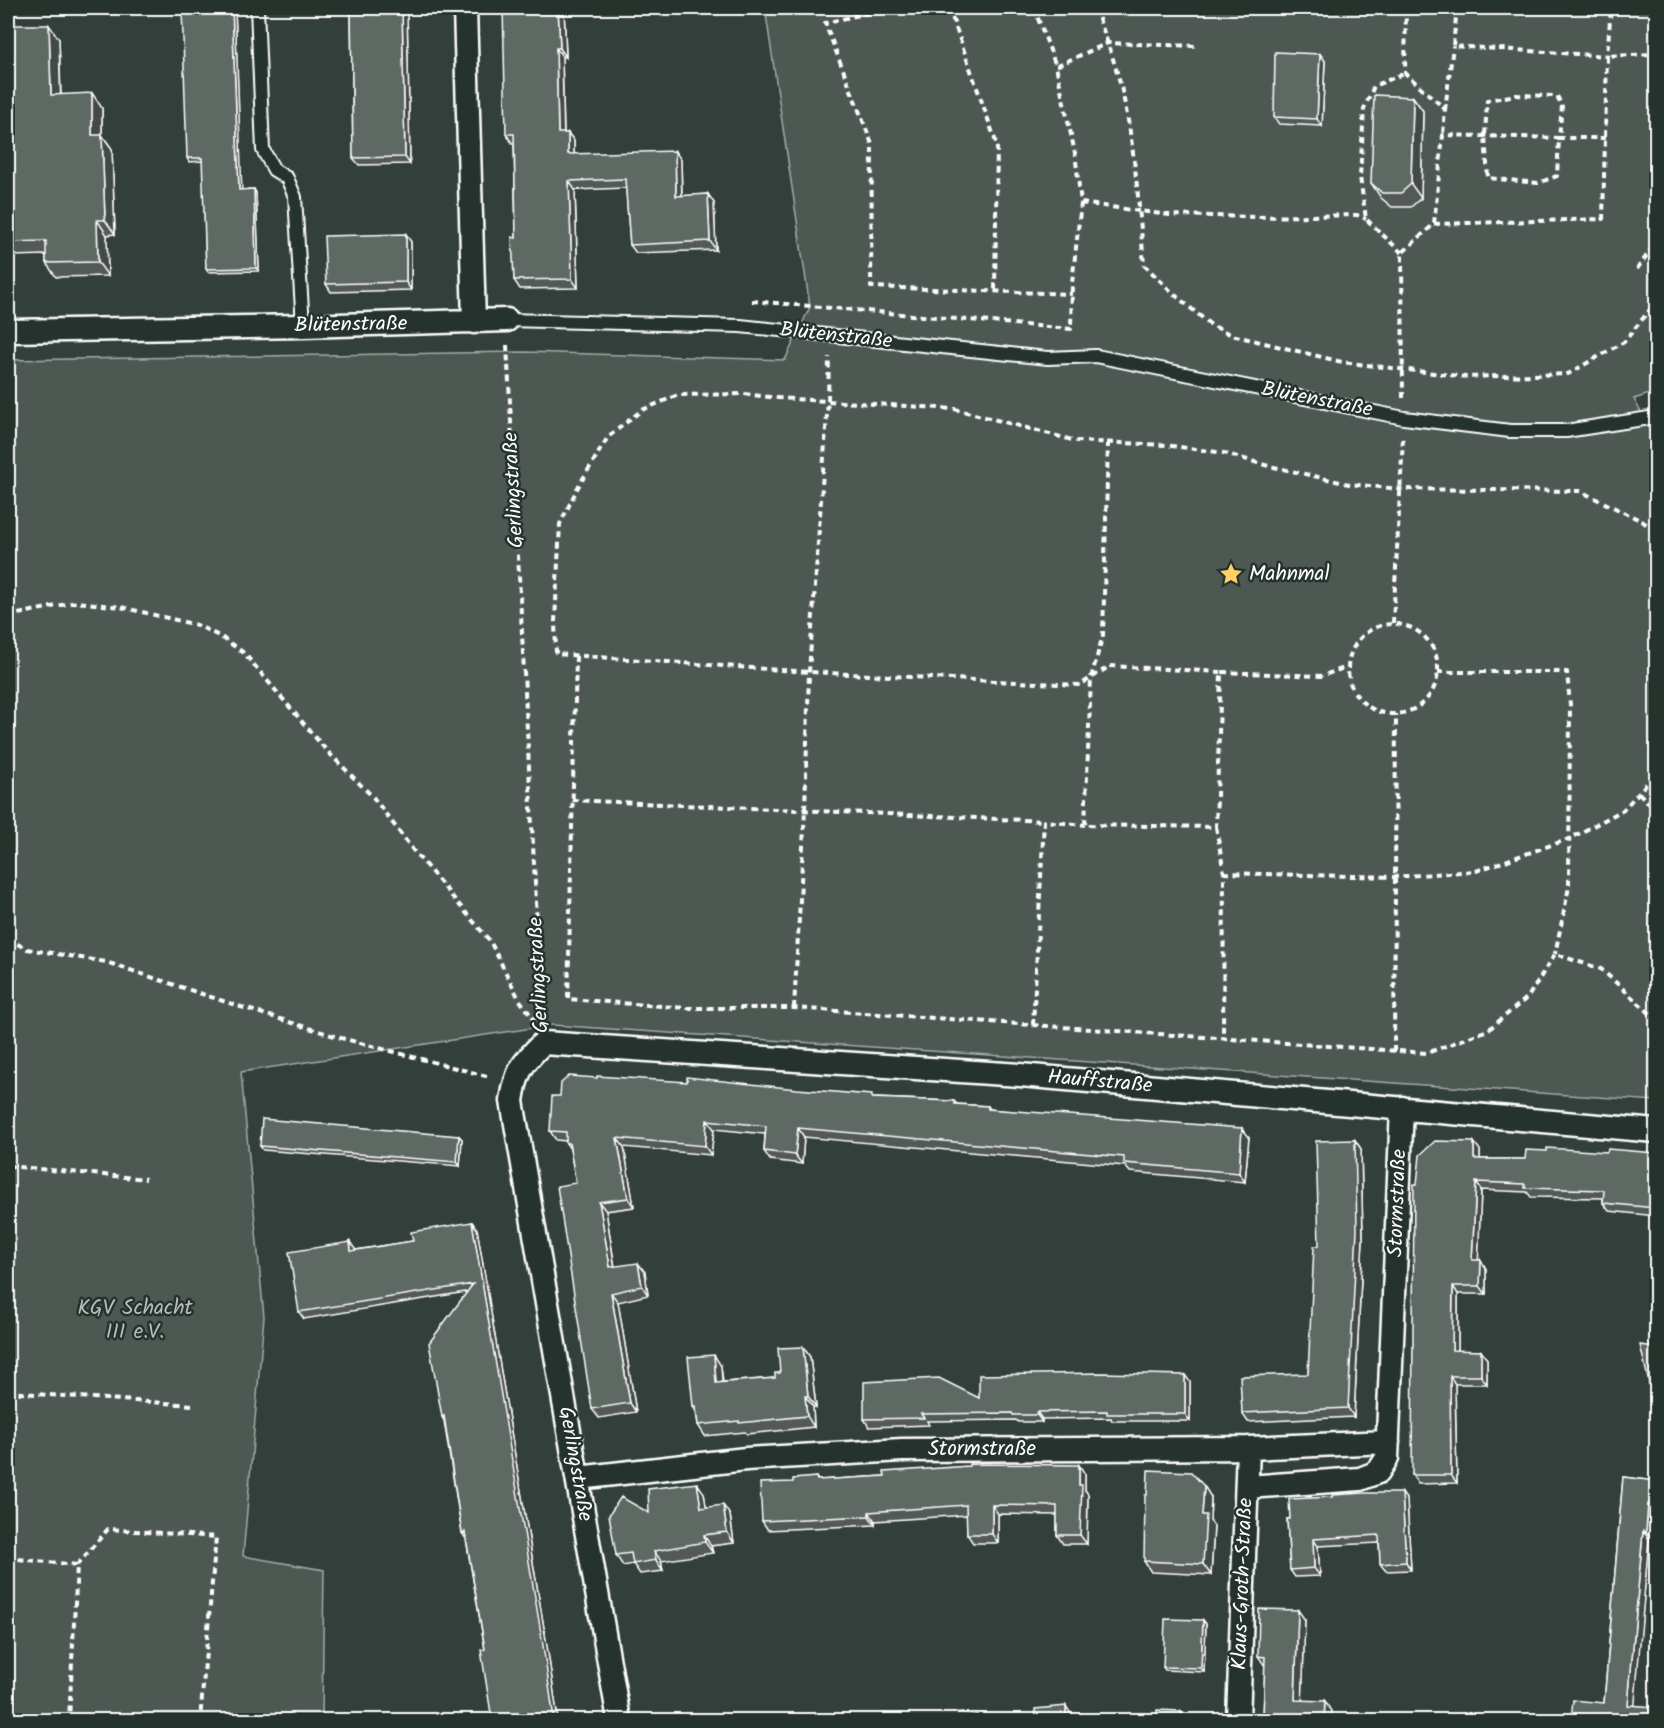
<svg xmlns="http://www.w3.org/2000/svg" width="1664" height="1728" font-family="Kalam,sans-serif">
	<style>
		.green { fill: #4d5853; stroke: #a6aca9; stroke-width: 1.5 }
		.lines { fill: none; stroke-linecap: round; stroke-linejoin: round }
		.lane-casing { stroke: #fff; stroke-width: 16 }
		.street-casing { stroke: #fff; stroke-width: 27 }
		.path { stroke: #fff; stroke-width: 4; stroke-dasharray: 6 4.5; stroke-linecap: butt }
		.lane { stroke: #26332d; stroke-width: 12 }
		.street { stroke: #26332d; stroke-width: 22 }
		.wall { fill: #525a56; stroke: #fff; stroke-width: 1.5 }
		.shaded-wall { fill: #424a46; stroke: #fff; stroke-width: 1.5 }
		.building { fill: #5f6964; stroke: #fff; stroke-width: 1.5 }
		.labels { text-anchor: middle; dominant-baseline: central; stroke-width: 5; stroke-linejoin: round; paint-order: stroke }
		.street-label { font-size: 21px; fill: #fff; stroke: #26332d }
		.poi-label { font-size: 21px; fill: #fff; stroke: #26332d; text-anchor: start }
		.park-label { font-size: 21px; fill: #b8bcba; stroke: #26332d }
	</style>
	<rect width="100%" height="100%" fill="#333f3a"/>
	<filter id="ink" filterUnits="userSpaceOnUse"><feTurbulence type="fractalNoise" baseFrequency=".0167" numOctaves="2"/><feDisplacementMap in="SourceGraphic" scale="12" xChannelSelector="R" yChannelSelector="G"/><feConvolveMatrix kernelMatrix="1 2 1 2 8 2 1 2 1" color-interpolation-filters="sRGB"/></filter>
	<g filter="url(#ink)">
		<path class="green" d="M765 8H1656V392L1634 399 1656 441V1101L552 1025 241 1072 264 1317 243 1556 324 1570 322 1720H8V360L525 352 785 360 810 307Z"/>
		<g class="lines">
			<g class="lane-casing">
				<path id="lane" d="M257 8 263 150 274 170 287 178 295 197 303 326
					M507 320 740 326 1048 358 1096 356 1404 418 1510 431H1566L1656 417"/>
			</g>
			<g class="street-casing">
				<path id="street" d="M465 8 474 322
					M8 331 303 326 507 320
					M578 1478 746 1459 902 1450 1248 1448 1388 1442
					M1247 1487 1360 1479 1378 1472 1387 1458 1402 1108
					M619 1720 512 1101C516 1072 522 1063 543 1043L1020 1075 1656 1131
					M1238 1720 1248 1448"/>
			</g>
			<path class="path" d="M889 8 825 23 872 144 871 287 1072 294
				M949 8 997 145 995 291
				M1034 8 1056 66 1108 43 1195 46
				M1095 8C1105 35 1115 62 1122 91 1135 147 1139 207 1144 265L1175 295 1211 325 1232 335 1342 362 1466 377 1568 374 1624 342 1656 302
				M1406 8 1405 73 1445 109 1443 135
				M1457 8 1453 46 1607 56 1611 8
				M1445 110 1453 46
				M1081 203 1169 215 1258 217 1357 215 1366 219
				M1434 224 1603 219 1607 56 1656 54
				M1402 253 1366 219 1360 177 1364 109 1374 86 1405 73
				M1637 269 1656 243
				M752 301 1071 329 1072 283 1081 203 1075 153 1056 66
				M507 345 542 1018
				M1403 398 1402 253 1434 224 1443 135 1559 138 1557 176 1538 183 1488 178 1485 136 1487 100 1516 95 1557 96 1562 106 1559 138H1606
				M1108 442 1103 635 1091 678 1085 825 1216 827 1221 672 1321 676 1347 667
				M8 616 76 602 121 607 197 625 221 637 244 653 326 750 373 797 416 854 490 941 519 999 535 1021
				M1393 623 1403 438
				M1348 669a45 45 0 1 1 90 0a45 45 0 1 1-90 0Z
				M576 656 568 999 687 1008H794L1427 1053 1488 1030 1528 997 1555 954 1601 969 1656 1019
				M1221 672 1110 666 1080 685 809 672 556 654 555 621 560 524 578 487 608 437 642 410 678 395 744 394 778 398 955 409 1076 441 1165 445 1224 453 1265 465 1349 484 1400 489 1580 491 1642 521 1656 532
				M1438 672H1567L1570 705 1569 887 1555 954
				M1639 793 1656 811
				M572 800 1044 821
				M1216 827 1224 873 1223 1039
				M1224 873 1393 877 1476 871 1569 839 1623 810 1656 773
				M8 939 27 949 106 962 241 1007 341 1038 490 1077
				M794 1008 805 810 809 672 828 400 829 357
				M1033 1025 1044 821 1085 825
				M1394 1052 1396 714
				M8 1166 146 1179
				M8 1392 192 1405
				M8 1558 77 1565 69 1720
				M77 1565 108 1529 216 1537 200 1720"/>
			<use href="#lane" class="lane"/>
			<use href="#street" class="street"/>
		</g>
		<path class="wall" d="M235 8 241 190 254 189 256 193 259 271 208 272 206 269 203 161 189 162 187 158Z
			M351 8H407L410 164 359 165 353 158Z
			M564 8 566 57 562 56 564 133H568L574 141V154L681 160 682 196 708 194 714 203 716 250 636 253 630 245 626 188 575 190 578 288 520 289 514 280 516 238 514 143H512L506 134Z
			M8 25 59 39 61 94 102 108V135L112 149 115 234 107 235 108 276 56 277 46 263V255L14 256 8 247Z
			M1320 54 1325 61 1322 126 1279 124 1274 117Z
			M1413 97 1423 111 1421 198 1411 207H1392L1381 198 1371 183Z
			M411 242V290L331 292 326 284Z
			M875 1098 954 1101 957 1104 988 1106 990 1109 1249 1137 1245 1182 1130 1172 1125 1166 804 1137 802 1164 770 1160 764 1151 765 1134 714 1129 711 1155 624 1147 634 1207 606 1211 615 1267 645 1272 648 1295 618 1302 636 1412 599 1418 592 1409 576 1183 570 1149 566 1143V1141L556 1140 550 1131Z
			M459 1136 462 1139 460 1166 263 1150 260 1146Z
			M1355 1140 1361 1149 1363 1239 1354 1417 1248 1422 1242 1413 1308 1374 1319 1246Z
			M1480 1150V1159H1525L1607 1152 1656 1153V1216L1609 1211 1603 1203V1198L1531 1197 1527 1192 1481 1190 1478 1260H1481L1486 1269V1294H1458V1351H1481L1487 1359V1384H1455L1457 1483 1418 1484 1412 1475Z
			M472 1222 477 1229 547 1646 558 1720H492L485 1649 466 1539 462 1533 444 1421 442 1417 466 1292 304 1319 299 1312 350 1242 355 1250 413 1241Z
			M803 1347 810 1357 816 1407H813L814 1427 747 1434 745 1432 705 1436 698 1425 696 1412 693 1406 721 1366 723 1382 775 1378Z
			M1190 1382V1421H1112L1111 1418 1042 1419V1422H1018L1016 1420 927 1421 929 1425 869 1427 864 1419 979 1398Z
			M1085 1474V1490L1088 1494 1087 1544H1063L1057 1535V1515L998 1514V1543H973L967 1534V1515L875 1521V1525L768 1530 762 1521 793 1482 816 1477 818 1480 885 1476Z
			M1623 1477 1656 1481V1512H1654L1652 1540 1649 1539 1634 1705 1604 1703Z
			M704 1493 706 1507 730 1515 734 1543 711 1546 713 1553 661 1561 663 1571 640 1574 633 1564 623 1566 616 1555 649 1513Z
			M1211 1497 1210 1521 1214 1526 1211 1575 1151 1572 1144 1561Z
			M1407 1500 1411 1570 1386 1571 1380 1564 1379 1543 1318 1546 1320 1576 1295 1577 1290 1570 1287 1519Z
			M1203 1620 1206 1624 1204 1672 1165 1670 1163 1667Z
			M1305 1620 1302 1700 1331 1711 1263 1720 1265 1666 1258 1656Z"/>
		<path class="shaded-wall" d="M232 8H235L242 194 239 190Z
			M402 8H407L410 164 405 157Z
			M558 8H564L566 57 560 48Z
			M49 25 59 39 61 109 51 95Z
			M556 48 562 56 564 142 558 133Z
			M1320 54 1325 61 1322 126 1317 119Z
			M92 93 102 108V149L92 135Z
			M1413 97 1423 111 1421 198 1411 184Z
			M568 133 574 141V163L568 154Z
			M102 135 112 149 115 234 105 220Z
			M675 151 681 160 682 205 676 196Z
			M569 181 575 190 578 288 572 279Z
			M254 189 256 193 259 271 256 268Z
			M708 194 714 203 716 250 710 241Z
			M97 220 107 235 108 276 98 262Z
			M406 234 411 242V290L406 282Z
			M707 1120 714 1129 711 1155 705 1146Z
			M798 1128 804 1137 802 1164 795 1155Z
			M1242 1128 1249 1137 1245 1182 1239 1173Z
			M459 1136 462 1139 460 1166 457 1162Z
			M617 1138 624 1147 634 1207 628 1198Z
			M1355 1140 1361 1149 1363 1239 1354 1417 1348 1408Z
			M1474 1142 1480 1150V1167L1474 1159Z
			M1476 1182 1481 1190 1478 1268 1472 1260Z
			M599 1202 606 1211 616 1276 610 1267Z
			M472 1222 477 1229 547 1646 558 1720H555L554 1719Z
			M350 1242 355 1249 356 1258 351 1251Z
			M1481 1260 1486 1269V1294L1480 1286Z
			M638 1263 645 1272 648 1295 642 1286Z
			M1453 1286 1458 1294V1359L1452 1350Z
			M611 1293 618 1302 636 1412 630 1403Z
			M803 1347 810 1357 816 1407 808 1396Z
			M1481 1351 1487 1359V1384L1481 1376Z
			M714 1355 721 1366 723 1394 716 1383Z
			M1185 1375 1190 1382V1421L1185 1414Z
			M1450 1376 1455 1384 1457 1483 1451 1475Z
			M805 1396 813 1407 814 1427 807 1416Z
			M1037 1412 1042 1419V1422L1037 1415Z
			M1079 1465 1085 1474V1490L1088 1494 1087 1544 1080 1535Z
			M697 1483 704 1493 708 1518 701 1508Z
			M1204 1486 1211 1497 1210 1521 1214 1526 1211 1575 1203 1564 1202 1515Z
			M1402 1493 1407 1500 1411 1570 1406 1562Z
			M1648 1504 1654 1512 1652 1540 1646 1532Z
			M723 1505 730 1515 734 1543 727 1532Z
			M992 1505 998 1514V1543L992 1534Z
			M869 1512 875 1521V1525L869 1516Z
			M1643 1531 1649 1539 1634 1713 1628 1705Z
			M704 1535 711 1546 713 1553 705 1542Z
			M1313 1539 1318 1546 1320 1576 1314 1568Z
			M654 1551 661 1561 663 1571 656 1560Z
			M1298 1610 1305 1620 1302 1709 1295 1700Z
			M1203 1620 1206 1624 1204 1672 1201 1668Z
			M1325 1701 1331 1711V1720H1324Z
			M1066 1706 1073 1717 1066 1716Z
			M1181 1711 1187 1720H1180Z"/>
		<path class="building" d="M182 8H232L239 190 254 189 256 268 206 269 202 158H187Z
			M351 8H402L405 157 353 158Z
			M503 8H558L560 48H556L558 133H568V154L675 151 676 196 708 194 710 241 630 245 625 179 569 181 572 279 514 280 512 237 516 238 514 134H506Z
			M8 25H49L51 95 92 93V135H102L105 220H97L98 262 46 263V241L8 242Z
			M1275 52 1320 54 1317 119 1274 117Z
			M1374 95 1413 97 1411 184 1401 193H1382L1371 183Z
			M406 234V282L326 284 324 236Z
			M569 1076 597 1078V1076L687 1082V1077L797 1089 872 1095V1098L954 1101 955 1104 988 1106V1109L1242 1128 1239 1173 1124 1163V1157L798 1128 795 1155 764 1151 766 1126 707 1120 705 1146 617 1138 628 1198 599 1202 610 1267 638 1263 642 1286 611 1293 630 1403 592 1409 557 1186 576 1183 569 1143H566V1132L550 1131 552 1096H560L561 1083Z
			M262 1119 459 1136 457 1162 260 1146Z
			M1355 1140 1357 1230 1348 1408 1242 1413 1240 1376 1308 1374 1314 1246H1319L1316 1141Z
			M1435 1141 1474 1142V1159H1525L1526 1150 1547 1151V1148L1607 1152 1608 1149 1656 1153V1208L1603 1203 1604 1190 1525 1188V1184L1476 1182 1472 1260H1481L1480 1286H1453L1452 1350 1481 1351V1376H1450L1451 1475H1412L1414 1184H1417L1420 1155Z
			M472 1222 542 1639 554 1719 551 1720H492L481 1650 485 1649 465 1532 462 1533 444 1416 442 1417 429 1343 473 1284 299 1312 289 1252 350 1242 351 1251 413 1241 411 1232Z
			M1640 1345 1656 1347V1412Z
			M803 1347 808 1396H805L807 1416 739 1423V1421L698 1425 696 1406H693L688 1357 714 1355 716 1383 775 1378V1373H780L778 1348Z
			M1102 1373 1185 1375V1414H1107V1411L1037 1412V1415H1013L1012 1413 921 1414 924 1418 864 1419V1382L939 1378 979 1398V1375Z
			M969 1464 1079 1465V1485H1082L1080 1535H1057V1506L992 1505V1534H967L966 1505 869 1512V1516L762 1521 760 1483 793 1482V1479L816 1477 817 1480 885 1476 884 1472 969 1466Z
			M1148 1470 1191 1472 1204 1486 1202 1515H1206L1203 1564 1144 1561 1145 1495H1147Z
			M1623 1477 1656 1481V1504H1648L1646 1532 1643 1531 1628 1705 1656 1707V1720H1571L1573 1700 1604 1703Z
			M697 1483 701 1508 723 1505 727 1532 704 1535 705 1542 654 1551 656 1560 633 1564 631 1553 616 1555 609 1515 621 1497 649 1513 648 1489Z
			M1365 1493H1402L1406 1562 1380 1564 1379 1535 1347 1537 1313 1539 1314 1568 1290 1570 1287 1519H1290L1289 1499 1332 1497V1495Z
			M1259 1609 1298 1610 1295 1700 1325 1701 1324 1720H1263L1265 1657 1258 1656Z
			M1165 1619 1203 1620 1201 1668 1163 1667Z
			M1066 1706V1716L1157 1720V1710L1181 1711 1180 1720H1036L1035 1709Z
			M977 1715 978 1720H953V1718Z"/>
	</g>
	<defs>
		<g id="sight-bare" transform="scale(1.8)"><path d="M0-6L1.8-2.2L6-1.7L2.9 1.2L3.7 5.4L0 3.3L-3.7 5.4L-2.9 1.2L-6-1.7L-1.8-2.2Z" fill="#ffd166" stroke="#26332d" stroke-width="2.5" paint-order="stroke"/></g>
	</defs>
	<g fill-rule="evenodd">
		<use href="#sight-bare" x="1231" y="574"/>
	</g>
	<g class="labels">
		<g class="street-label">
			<text transform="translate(351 325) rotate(-1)">Blütenstraße</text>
			<text transform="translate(836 336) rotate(6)">Blütenstraße</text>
			<text transform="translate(1317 400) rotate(11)">Blütenstraße</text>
			<text transform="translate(514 490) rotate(-93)">Gerlingstraße</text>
			<text transform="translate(539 975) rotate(-93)">Gerlingstraße</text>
			<text transform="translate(1100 1082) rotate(5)">Hauffstraße</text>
			<text transform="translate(1398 1203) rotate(-88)">Stormstraße</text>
			<text x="982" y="1449">Stormstraße</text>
			<text transform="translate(575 1464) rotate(80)">Gerlingstraße</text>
			<text transform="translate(1243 1584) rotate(-88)">Klaus-Groth-Straße</text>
		</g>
		<g class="poi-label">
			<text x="1249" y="574">Mahnmal</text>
		</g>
		<g class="park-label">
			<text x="135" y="1308">KGV Schacht<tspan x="135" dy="24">III e.V.</tspan></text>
		</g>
	</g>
	<rect width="1664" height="1728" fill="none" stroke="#26332d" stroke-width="30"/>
	<rect x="15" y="15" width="1634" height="1698" fill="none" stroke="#fff" stroke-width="2" filter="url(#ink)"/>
</svg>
